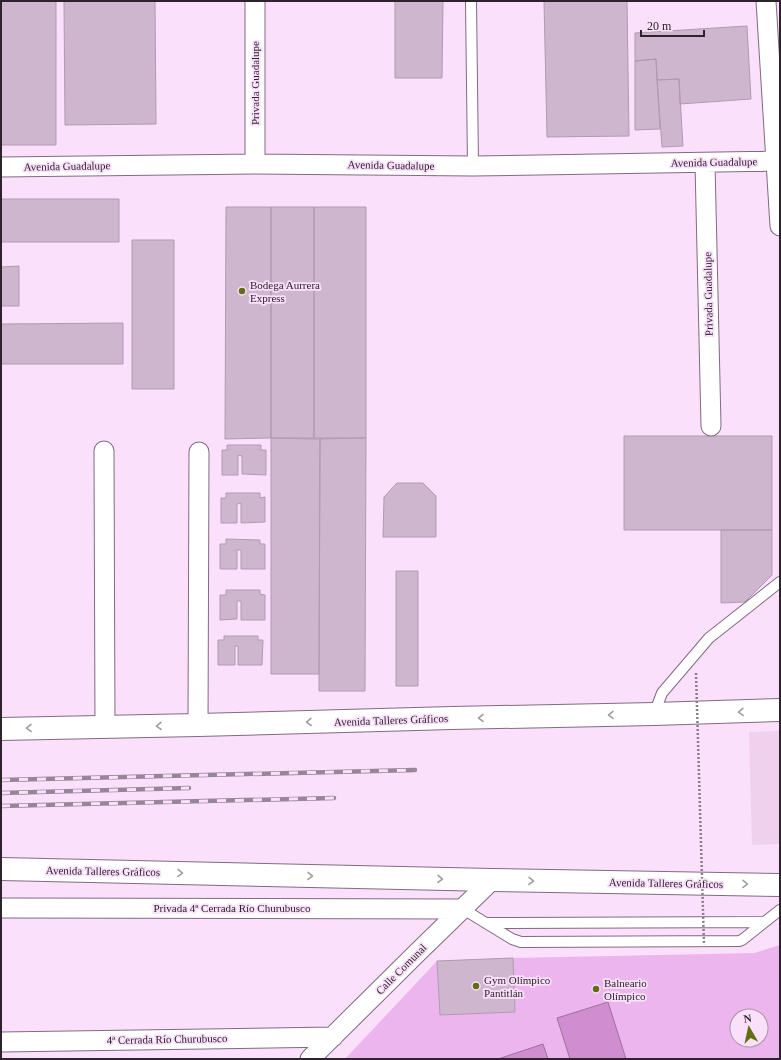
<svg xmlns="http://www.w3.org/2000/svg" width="781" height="1060" font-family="'Times New Roman',serif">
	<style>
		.built { fill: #efd1ee }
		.green { fill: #edb5ed; fill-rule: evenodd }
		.water { fill: #d08ed0; stroke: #9f6e9f }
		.building { fill: #cfb6cf; stroke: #b19ab1 }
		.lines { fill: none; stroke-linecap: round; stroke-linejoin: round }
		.lane-casing { stroke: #816b81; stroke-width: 12 }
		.street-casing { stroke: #816b81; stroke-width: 21 }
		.primary-casing { stroke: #816b81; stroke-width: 24 }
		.lane { stroke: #fff; stroke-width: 10 }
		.street { stroke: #fff; stroke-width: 19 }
		.primary { stroke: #fff; stroke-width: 22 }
		.rail-casing { stroke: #978697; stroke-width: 4.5 }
		.rail { stroke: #fae0fa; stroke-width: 3; stroke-dasharray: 9; stroke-linecap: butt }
		.path-bridge { stroke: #8c7c8c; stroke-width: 2.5; stroke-dasharray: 2 2; stroke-linecap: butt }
		.oneway { stroke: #a09ca0 }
		.poi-dot { fill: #626d14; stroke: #fae0fa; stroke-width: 1.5 }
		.labels { text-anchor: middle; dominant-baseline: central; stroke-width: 3.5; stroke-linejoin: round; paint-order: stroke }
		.street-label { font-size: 11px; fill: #2c232c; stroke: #fae0fa }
		.poi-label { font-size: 11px; fill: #2c232c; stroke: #fae0fa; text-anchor: start }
	</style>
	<rect width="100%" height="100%" fill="#fae0fa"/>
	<path class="built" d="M780 731V844L752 845 749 732Z"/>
	<path class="green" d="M780 945V1059H345L437 961 513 958 754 953ZM737 1016H761V1040H737Z"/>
	<path class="water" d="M608 1002 626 1059H570L557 1018Z
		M543 1044 548 1059H498Z"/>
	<path class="building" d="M1 1H56V145H1Z
		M64 1H155L156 124 65 125Z
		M395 1H443L442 78H395Z
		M544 1H627L629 136 547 137Z
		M747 26 751 99 680 104 679 79 657 80 656 59 635 61V33Z
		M656 59 660 129 635 130V61Z
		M679 79 683 146 662 147 657 80Z
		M1 199H119V242H1Z
		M226 207H271V438L225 439Z
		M271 207H314V439L271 438Z
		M314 207H366V438L314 439Z
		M132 240H174V389H132Z
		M19 266V306H1V267Z
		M123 323V364H1V324Z
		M624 436H772V530H624Z
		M271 438H320L319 674H271Z
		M320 438H366L365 691H319Z
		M227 445H261V450H266V475L242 474V456L238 455V475H222V450H227Z
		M397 483H423L436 496V537H383L384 497Z
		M226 493H260V498L265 497V522L241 523V503L237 504V523H221V498H226Z
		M721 530H772V575L745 602 721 603Z
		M226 539 260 540V544H265V569H241V550H237V569H220V544H226Z
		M396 571H418V686H396Z
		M226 590H260V594L265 595V620H241V601H237V619L220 620V595H226Z
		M224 636H258V640H263L262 665H238V646H235V665H218V640H224Z
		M513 958 515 1012 440 1015 437 961Z"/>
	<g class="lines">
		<g class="lane-casing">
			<path id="lane" d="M471 1 473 166
				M654 714 662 693 709 638 780 582
				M463 909 512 939 521 942 739 941 742 940 780 910
				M487 923 763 922"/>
		</g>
		<g class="street-casing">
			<path id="street" d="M766 1 780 226
				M705 163 711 426
				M255 164V1
				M1 167 255 164 473 166 780 161
				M104 451 105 727
				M198 725 199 452
				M1 908 463 909
				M1 1042 333 1037
				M310 1059 417 953 492 880"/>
		</g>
		<g class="primary-casing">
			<path id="primary" d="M1 729 198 725 452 718 654 714 780 710
				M1 869 492 880 780 885"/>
		</g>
		<use href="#lane" class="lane"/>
		<use href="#street" class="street"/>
		<use href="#primary" class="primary"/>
		<g class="rail-casing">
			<path id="rail" d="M1 780 415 770
				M1 793 189 788
				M1 806 334 798"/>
		</g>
		<use href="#rail" class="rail"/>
		<path class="path-bridge" d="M696 673 704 945"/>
	</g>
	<defs><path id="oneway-chevron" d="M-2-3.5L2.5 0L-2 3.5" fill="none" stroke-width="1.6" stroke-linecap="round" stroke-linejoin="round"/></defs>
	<g class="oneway">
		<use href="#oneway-chevron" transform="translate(741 712) rotate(178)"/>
		<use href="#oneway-chevron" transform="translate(611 715) rotate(179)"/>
		<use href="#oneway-chevron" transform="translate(481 718) rotate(179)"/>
		<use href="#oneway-chevron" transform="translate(309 722) rotate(178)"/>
		<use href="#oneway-chevron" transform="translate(159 726) rotate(179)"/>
		<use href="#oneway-chevron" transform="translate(29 728) rotate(179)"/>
		<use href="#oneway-chevron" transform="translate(180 873) rotate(1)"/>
		<use href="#oneway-chevron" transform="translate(310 876) rotate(1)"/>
		<use href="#oneway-chevron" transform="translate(440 879) rotate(1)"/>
		<use href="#oneway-chevron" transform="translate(531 881) rotate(1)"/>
		<use href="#oneway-chevron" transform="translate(745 884) rotate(1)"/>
	</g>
	<g class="poi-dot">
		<circle cx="242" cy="291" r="4"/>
		<circle cx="476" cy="986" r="4"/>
		<circle cx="596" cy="989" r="4"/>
	</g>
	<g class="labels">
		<g class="street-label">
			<text transform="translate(255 83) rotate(-90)">Privada Guadalupe</text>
			<text transform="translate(714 162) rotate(-1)">Avenida Guadalupe</text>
			<text transform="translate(391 165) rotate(1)">Avenida Guadalupe</text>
			<text transform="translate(67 166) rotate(-1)">Avenida Guadalupe</text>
			<text transform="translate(708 294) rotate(-91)">Privada Guadalupe</text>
			<text transform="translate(391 720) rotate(-2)">Avenida Talleres Gráficos</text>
			<text transform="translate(103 871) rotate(1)">Avenida Talleres Gráficos</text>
			<text transform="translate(666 883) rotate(1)">Avenida Talleres Gráficos</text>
			<text x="232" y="908">Privada 4ª Cerrada Río Churubusco</text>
			<text transform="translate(401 969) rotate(-45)">Calle Comunal</text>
			<text transform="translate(167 1039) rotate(-1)">4ª Cerrada Río Churubusco</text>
		</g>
		<g class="poi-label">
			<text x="250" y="285">Bodega Aurrera<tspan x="250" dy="13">Express</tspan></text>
			<text x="484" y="980">Gym Olímpico<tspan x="484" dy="13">Pantitlán</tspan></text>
			<text x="604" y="983">Balneario<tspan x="604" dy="13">Olímpico</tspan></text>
		</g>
	</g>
	<rect width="781" height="1060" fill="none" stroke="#2c232c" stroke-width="4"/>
	<g transform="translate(749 1028) rotate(351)"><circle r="19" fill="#fae0fa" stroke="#a894a8"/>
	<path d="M0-3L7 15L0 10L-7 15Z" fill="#626d14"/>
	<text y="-6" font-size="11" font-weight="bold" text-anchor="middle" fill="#2c232c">N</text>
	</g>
	<path d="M641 30v6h63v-6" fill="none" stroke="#2c232c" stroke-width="2"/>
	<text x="647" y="30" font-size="12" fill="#2c232c" stroke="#fae0fa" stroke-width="3" paint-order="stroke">20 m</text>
</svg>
